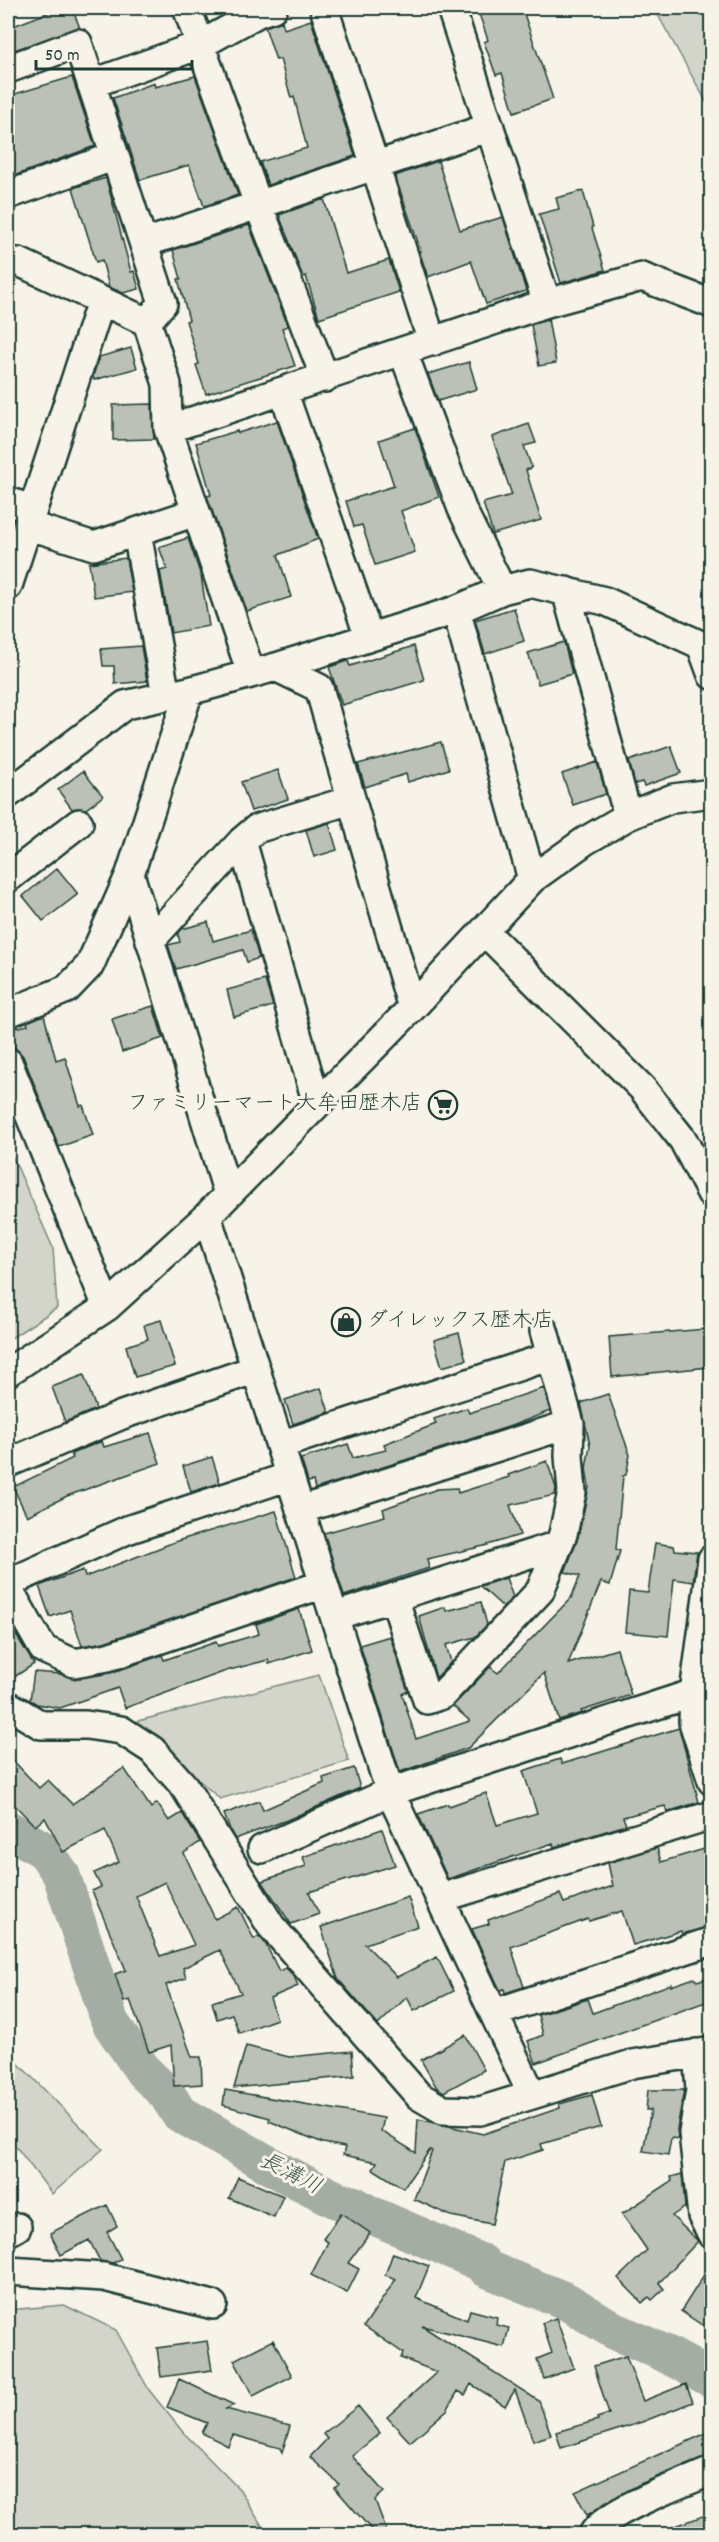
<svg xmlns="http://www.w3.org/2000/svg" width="719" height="2542" font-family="Dekko,'Klee One',sans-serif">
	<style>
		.green { fill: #d3d5ca; stroke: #79897f; stroke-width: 1.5 }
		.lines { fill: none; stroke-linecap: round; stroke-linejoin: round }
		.river { stroke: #a4ada3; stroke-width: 38 }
		.building { fill: #bbc1b6; stroke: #1f3d34; stroke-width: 1.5; fill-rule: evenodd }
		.minor-casing { stroke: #1f3d34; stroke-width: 32 }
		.minor { stroke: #f7f3e8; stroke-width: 27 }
		.labels { text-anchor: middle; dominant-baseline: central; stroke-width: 6; stroke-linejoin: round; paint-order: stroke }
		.poi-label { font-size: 21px; fill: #1f3d34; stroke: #f7f3e8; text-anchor: end }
		.water-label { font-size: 22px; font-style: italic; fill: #405950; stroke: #f7f3e8 }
	</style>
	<rect width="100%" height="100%" fill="#f7f3e8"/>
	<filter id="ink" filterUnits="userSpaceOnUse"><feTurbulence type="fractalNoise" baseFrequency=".0167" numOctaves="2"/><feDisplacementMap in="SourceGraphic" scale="12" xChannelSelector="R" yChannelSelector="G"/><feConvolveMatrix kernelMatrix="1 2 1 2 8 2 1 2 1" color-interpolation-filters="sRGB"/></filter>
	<g filter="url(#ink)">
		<path class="green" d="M654 8H711V110Z
			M8 1146 53 1248 57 1308 8 1340Z
			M319 1675 349 1761 220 1799 134 1722Z
			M8 2053 103 2149 52 2194 8 2136Z
			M64 2305 116 2330 149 2390 182 2431 240 2490 267 2534H8V2310Z"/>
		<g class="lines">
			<path class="river" d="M8 1829 45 1851 61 1874 110 2022 144 2072 166 2093 179 2113 285 2174 337 2200 354 2205 369 2214 482 2263 487 2269 566 2301 615 2331 666 2354 712 2379"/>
		</g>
		<path class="building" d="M60 8H72L80 28 8 52V28Z
			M477 8H522L553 99 514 112 502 73 496 75 484 42 488 40Z
			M311 20 355 156 268 185 260 162 307 148 294 97 291 98 280 59 276 60 265 27 282 21 284 29Z
			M195 76 238 195 204 206 189 165 140 180 113 98 154 83 155 87Z
			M72 77 95 146 8 178V96Z
			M438 161 460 230 503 217 526 291 486 304 471 261 428 277 419 251H421L395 176Z
			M106 178 131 272 134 271 139 289 123 293 109 287 102 260 96 262 73 188Z
			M583 191 593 227 592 228 605 270 561 283 539 214 559 209 556 198Z
			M324 199 346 273 389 260 399 292 319 318 306 276 303 277 279 215Z
			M249 225 288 326 282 328 295 366 206 394 196 365 199 364 186 321 189 320 178 279H181L173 250Z
			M548 319 556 363 539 366 531 325Z
			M131 348 137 368 94 380 93 376 99 357Z
			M469 362 477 389 438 401 428 374Z
			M152 404 154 439 113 440V405Z
			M277 421 318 539 278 555 291 597 247 611 207 496 211 495 196 443 237 431 238 433Z
			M529 424 536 443 524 446 532 468 526 470 541 520 493 534 483 503 512 495 492 437Z
			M415 428 439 497 401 511 415 552 375 565 362 525 354 527 346 501 394 486 379 440Z
			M188 538 201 576 209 626 171 633 160 571 167 569 159 547Z
			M126 558 132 592 94 597 89 563Z
			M514 608 524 641 485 654 475 620Z
			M564 642 572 674 538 684 528 653Z
			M141 646 147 681 115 684 114 666H103L101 649Z
			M414 646 424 680 342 705 329 667 348 661 350 666Z
			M441 742 449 769 408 782 406 774 365 787 358 764Z
			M671 746 681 773 644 786 642 782 635 784 629 761Z
			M597 762 606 794 573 805 562 774Z
			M278 770 288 799 251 811 241 782Z
			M83 771 103 796 86 809H72L58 790Z
			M329 823 337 850 314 857 306 830Z
			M57 868 78 894 43 921 23 896Z
			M208 922 213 941 251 930 259 958 247 962 243 950 176 969 168 945 180 942 178 934 182 929Z
			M265 980 273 1006 234 1017 227 990Z
			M153 1006 163 1038 122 1052 112 1019Z
			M44 1015 56 1060 65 1057 80 1106 83 1105 93 1135 59 1147 23 1056 15 1048 10 1029 28 1025 27 1022Z
			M161 1320 175 1366 135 1377 126 1346 148 1339 144 1325Z
			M706 1329 709 1367 612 1377 609 1337Z
			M459 1333 466 1360 442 1367 434 1340Z
			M84 1375 96 1409 65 1422 52 1387Z
			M321 1388 329 1412 293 1424 285 1400Z
			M544 1388 550 1411 511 1426 315 1489 313 1481 308 1482 301 1459 348 1444 353 1458 386 1450 384 1444 436 1424 434 1419 467 1408 469 1413Z
			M608 1394 630 1455 626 1475 623 1476 616 1549 620 1551 610 1585 601 1582 568 1664 617 1649 631 1695 581 1711 582 1713 559 1720 544 1673 468 1748 400 1772 360 1645 390 1636 408 1691 402 1694 416 1739 470 1721 453 1706 490 1667 498 1673 571 1598 580 1576 565 1572 578 1537 589 1487 586 1468 590 1446 581 1403Z
			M150 1433 160 1463 67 1496 27 1516 13 1487 73 1458 71 1454 102 1441 104 1447Z
			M212 1457 220 1483 191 1492 183 1466Z
			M547 1461 556 1488 555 1495 510 1505 520 1535 484 1546 427 1559 429 1568 344 1596 324 1533 385 1516 383 1509 437 1489 457 1488 458 1493 509 1477 508 1475Z
			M276 1511 296 1577 104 1642 82 1646 70 1610 50 1617 39 1586 83 1570 85 1577 177 1541Z
			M655 1543 674 1546 675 1550 697 1552 693 1582 674 1579 668 1636 625 1632 629 1591 648 1593Z
			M506 1578 513 1597 503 1607 480 1586Z
			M481 1602 487 1625 475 1637 446 1645 451 1662 436 1678 419 1616 445 1607 446 1611Z
			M299 1609 312 1650 269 1664 268 1660 226 1671 125 1708 118 1688 60 1708 37 1704 30 1700 34 1672 60 1674 76 1679 111 1673 162 1655 164 1660 216 1642 218 1646 259 1634 256 1624Z
			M8 1622 34 1664 8 1681Z
			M679 1728 699 1802 667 1812 665 1806 623 1817 626 1825 554 1847 553 1843 448 1879 418 1814 448 1804 449 1806 486 1793 497 1825 537 1813 523 1771 560 1759 562 1764Z
			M8 1755 39 1788 48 1780 72 1804 124 1768 151 1808 157 1803 169 1821 182 1813 200 1842 184 1853 215 1919 238 1907 254 1939 259 1936 265 1943 279 1971 286 1968 294 1976 298 1986 270 1998 277 2019 239 2033 232 2014 217 2019 212 2002 241 1993 220 1950 183 1968 186 1978 166 1985 192 2057H201L202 2084 174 2086 171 2045 149 2052 130 2000 124 2002 115 1974 126 1970 92 1891 101 1887 94 1873 119 1862 105 1830 63 1852 45 1818 35 1826 8 1798ZM165 1882 194 1945 160 1956 136 1896Z
			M354 1768 360 1788 287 1820 235 1839 231 1832 224 1814 259 1801 263 1810 324 1783 323 1778Z
			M382 1829 395 1865 309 1892 319 1914 291 1924 262 1881 306 1866 303 1857Z
			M711 1847V1926L682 1934 681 1931 633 1945 622 1911 589 1921 588 1919 511 1947 524 1987 505 1993 504 1989 500 1990 472 1929 489 1924 488 1920 560 1894 564 1903 613 1886 608 1863 657 1848 661 1862Z
			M408 1897 418 1926 365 1944 397 1977 437 1957 454 1991 414 2011 407 1997 378 2025 338 1979 321 1927Z
			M711 1977V2000L536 2063 528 2041 543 2035 538 2015 588 1999 593 2013 671 1984V1986L694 1978 697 1981Z
			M465 2035 484 2070 444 2092 437 2088 421 2060Z
			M246 2046 289 2057 352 2051 354 2076 234 2088Z
			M225 2090 384 2118 381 2131 416 2153 418 2119 483 2134 560 2108 559 2104 592 2095 601 2127 541 2144 543 2150 505 2162 492 2224 451 2216 414 2199 432 2151 430 2150 403 2188 373 2169 377 2162 343 2155 345 2147 323 2143 269 2121 270 2118 223 2105Z
			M648 2090H684L677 2129 678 2139 671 2138 668 2155 643 2151 651 2110H646Z
			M682 2174 685 2207 672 2216 698 2241 659 2283 664 2289 652 2300 649 2297 642 2303 618 2278 647 2250 622 2214 672 2181 671 2177Z
			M238 2177 283 2196 274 2217 229 2198Z
			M107 2205 117 2226 107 2232 121 2259 113 2263 100 2261 89 2240 61 2255 50 2233Z
			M341 2213 370 2233 348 2263 359 2269 347 2293 311 2275 328 2242 323 2239Z
			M393 2253 429 2266 416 2298 467 2320 470 2310 497 2317 496 2325 509 2328 504 2347 422 2326 539 2401 551 2435 533 2441 515 2390 505 2406 471 2384 465 2395 458 2391 447 2410 410 2442 387 2417 437 2372 401 2358 403 2353 364 2326 396 2279 385 2275Z
			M711 2264V2317L705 2327 681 2311Z
			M556 2318 574 2368 544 2379 537 2359 552 2353 542 2323Z
			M273 2340 292 2376 253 2396 234 2360Z
			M207 2341 212 2370 161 2377 157 2348Z
			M626 2356 643 2401 686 2384 693 2402 642 2422 561 2448 556 2432 598 2420 597 2418 609 2414 594 2366Z
			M179 2379 234 2405 226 2409 290 2426 282 2453 280 2448 233 2435 228 2446 202 2433 207 2423 167 2407Z
			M358 2406 380 2433 352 2456 384 2492 375 2500 388 2535H376L335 2488 339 2484 310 2457 327 2439 323 2434Z
			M711 2431V2456L640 2484 587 2515 575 2492Z
			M711 2513V2535H659V2532Z"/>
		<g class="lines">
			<g class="minor-casing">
				<path id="minor" d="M187 8 258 204 325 378
					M324 8 432 342
					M451 8 547 303
					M8 69 78 43 163 303 147 322
					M91 84 200 45 260 12 273 8
					M8 195 115 156
					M145 243 490 127
					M8 262H19L147 322 167 384 168 429 251 673
					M403 352 462 509 502 590
					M283 391 369 637
					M168 429 547 303 642 277 712 304
					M8 501 33 510
					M27 525 94 546 196 512
					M137 532 166 696
					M8 586 101 301
					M566 591 628 816
					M456 610 532 879
					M276 667 319 688 412 1008
					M189 691 130 874 228 1194
					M8 794 125 705 189 691 276 667 456 610 502 590 530 583 605 601 701 645 712 675
					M242 841 317 1104
					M8 878 79 823
					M485 932 642 1088 683 1140 712 1195
					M150 941 242 841 256 829 351 800
					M8 1013 67 989 90 965 130 874
					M8 1062 107 1307
					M207 1216 390 1792 532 2095
					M8 1372 107 1307 207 1216 412 1008 532 879 585 841 628 816 673 798 712 793
					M280 1445 551 1356
					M8 1463 122 1415 256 1369
					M300 1510 570 1424
					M712 1559 694 1693 693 1722 712 1781
					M8 1583 127 1530 290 1476
					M8 1588 43 1649 74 1663 108 1657 324 1584
					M394 1597 427 1700 442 1695 540 1591 563 1534 572 1492 569 1456 570 1424 544 1331
					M335 1616 558 1545
					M8 1705 41 1725H86L121 1730 152 1750 184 1786 271 1926 419 2096 443 2110 480 2111 632 2064 712 2051
					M262 1849 390 1792 694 1693
					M441 1898 712 1815
					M494 2013 712 1941
					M697 2053 700 2090 693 2133 702 2216 712 2235
					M8 2232 17 2227
					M8 2271 104 2277 213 2305
					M593 2534C607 2510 684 2483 712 2471"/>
			</g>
			<use href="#minor" class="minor"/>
		</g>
	</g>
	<defs>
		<g id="supermarket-ring" transform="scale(1.5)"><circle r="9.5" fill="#f7f3e8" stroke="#1f3d34" stroke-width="1.5"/><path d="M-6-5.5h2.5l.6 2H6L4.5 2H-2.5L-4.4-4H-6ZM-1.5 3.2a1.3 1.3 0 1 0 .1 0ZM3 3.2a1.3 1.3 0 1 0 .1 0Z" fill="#1f3d34"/></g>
		<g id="shop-ring" transform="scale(1.5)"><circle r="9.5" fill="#f7f3e8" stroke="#1f3d34" stroke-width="1.5"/><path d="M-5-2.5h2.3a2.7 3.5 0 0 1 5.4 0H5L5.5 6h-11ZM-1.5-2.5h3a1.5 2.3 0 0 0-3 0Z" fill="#1f3d34"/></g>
	</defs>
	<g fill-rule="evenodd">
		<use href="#supermarket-ring" x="443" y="1105"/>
		<use href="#shop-ring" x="346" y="1322"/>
	</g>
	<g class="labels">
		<g class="poi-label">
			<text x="422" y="1105">ファミリーマート大牟田歴木店</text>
			<text x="367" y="1322" text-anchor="start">ダイレックス歴木店</text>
		</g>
		<g class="water-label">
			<text transform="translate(290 2175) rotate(27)">長溝川</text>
		</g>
	</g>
	<rect width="719" height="2542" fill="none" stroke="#f7f3e8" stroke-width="30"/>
	<rect x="15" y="15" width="689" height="2512" fill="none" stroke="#1f3d34" stroke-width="2" filter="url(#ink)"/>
	<path d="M36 60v9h156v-9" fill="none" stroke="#1f3d34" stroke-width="3"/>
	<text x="45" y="60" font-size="18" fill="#1f3d34" stroke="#f7f3e8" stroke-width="4.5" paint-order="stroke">50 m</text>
</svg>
